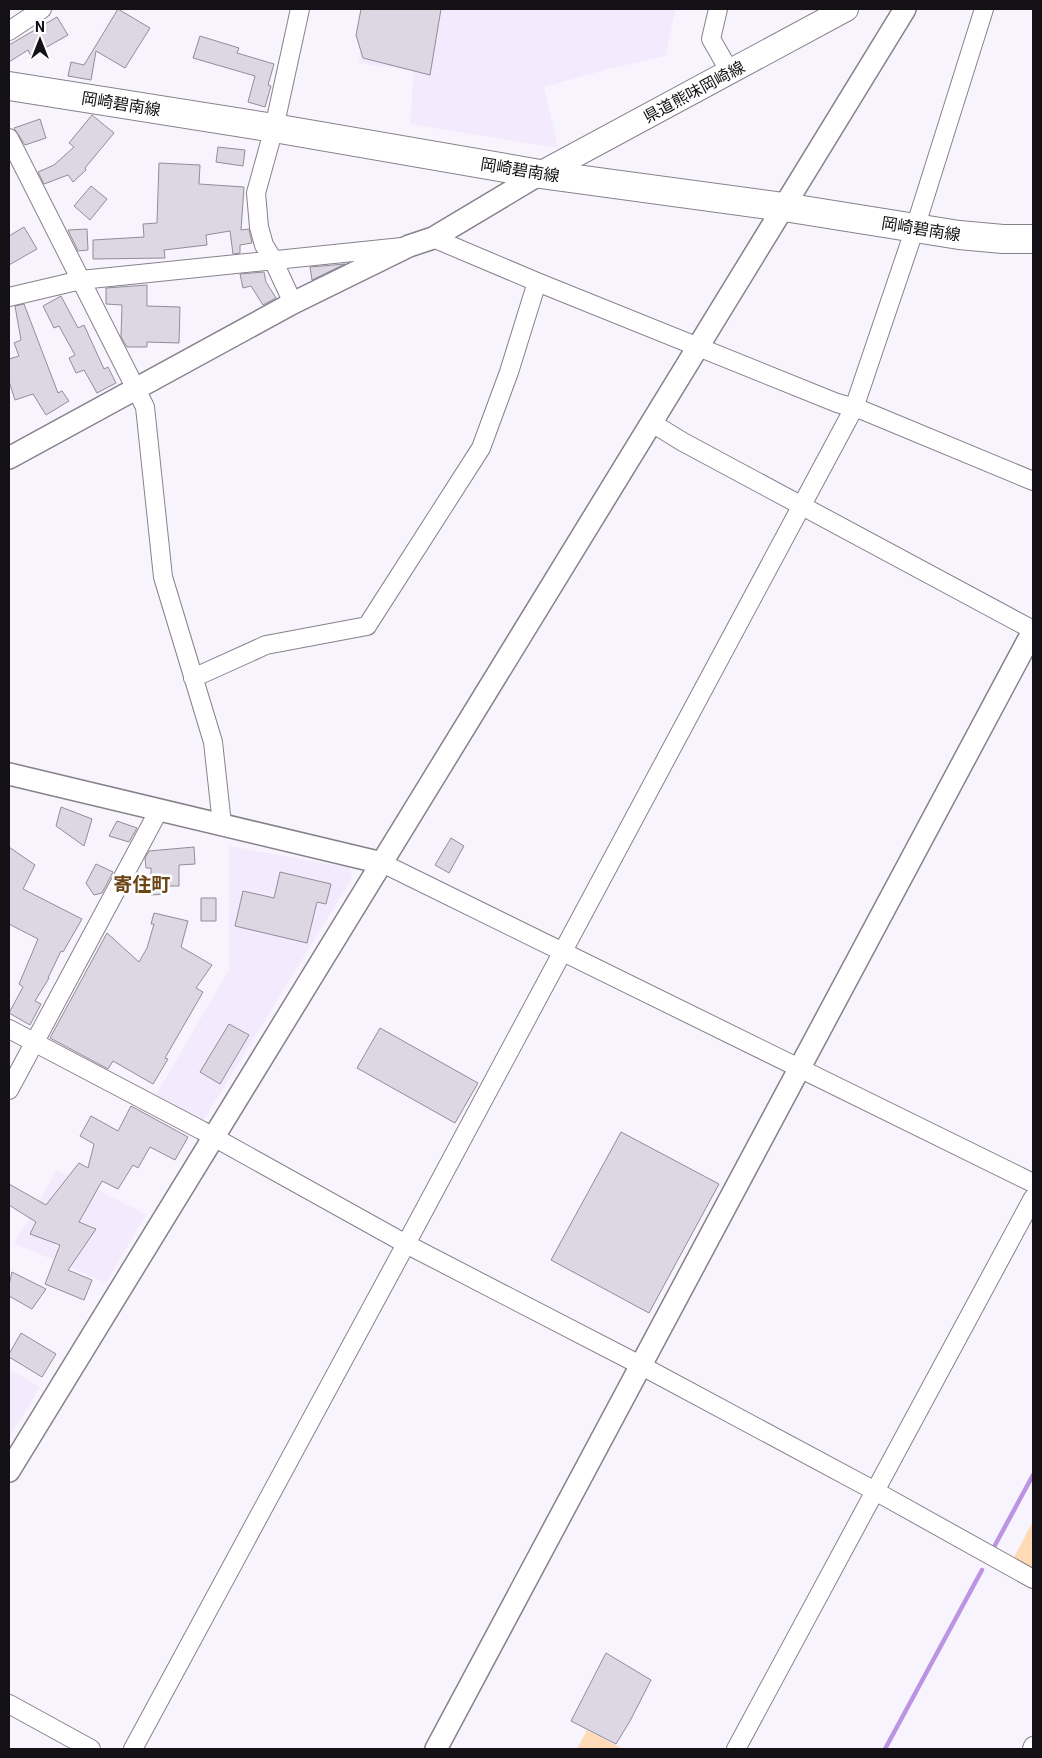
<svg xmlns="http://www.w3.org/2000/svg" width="1042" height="1758" font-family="Roboto,'Noto Sans JP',sans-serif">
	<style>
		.built { fill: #f3eafd }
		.green { fill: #fedbb6 }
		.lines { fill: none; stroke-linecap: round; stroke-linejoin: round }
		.stream { stroke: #bb95e2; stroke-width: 4.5 }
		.building { fill: #ddd7e3; stroke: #918c97 }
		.minor-casing { stroke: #87818c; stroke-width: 20 }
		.tertiary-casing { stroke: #87818c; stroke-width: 24 }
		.secondary-casing { stroke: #87818c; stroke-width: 26 }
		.primary-casing { stroke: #87818c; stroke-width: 30 }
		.minor { stroke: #fff; stroke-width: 18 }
		.tertiary { stroke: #fff; stroke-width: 21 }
		.secondary { stroke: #fff; stroke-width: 24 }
		.primary { stroke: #fff; stroke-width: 28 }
		.labels { text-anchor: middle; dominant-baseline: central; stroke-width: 5; stroke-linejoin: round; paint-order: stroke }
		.street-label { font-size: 16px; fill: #131115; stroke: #fff }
		.quarter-label { font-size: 19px; font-weight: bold; fill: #6b4516; stroke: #fff }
	</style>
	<rect width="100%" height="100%" fill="#f8f4fe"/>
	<path class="built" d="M366 9H676L665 56 608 69 544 87 558 148 410 124 414 71 359 63Z
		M229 846 350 868 352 878 202 1123 154 1098 229 970Z
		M57 1170 146 1214 106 1283 14 1243Z
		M9 1369 40 1387 9 1438Z"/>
	<path class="green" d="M1033 1521V1576L1010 1565Z
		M587 1730 623 1749H577Z"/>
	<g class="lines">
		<path class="stream" d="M994 1547 1033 1475
			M885 1749 982 1570"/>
	</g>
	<path class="building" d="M118 9 150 28 125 68 96 51 91 80 68 76 71 62 84 65Z
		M361 9H441L430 75 363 58 356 35Z
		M57 17 68 35 31 56 28 50 9 62V45Z
		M200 36 239 48 237 53 274 64 268 85 271 86 265 107 248 102 255 76 193 58Z
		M92 115 114 133 85 168 86 170 73 182 68 175 44 184 38 172 54 165 74 147 69 143Z
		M40 119 46 138 25 145 14 128Z
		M218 147 245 150 243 166 216 162Z
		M159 163 200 165 199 184 244 187 241 230 249 229 252 243 240 245V253L233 254 230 231 206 235 207 245 164 250 165 258 93 259V240L144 237 143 224 157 223Z
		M91 186 107 199 90 220 74 206Z
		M24 227 37 249 9 265V236Z
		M87 229 88 250 78 251 68 230Z
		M345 264 312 280 310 267Z
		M264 272 266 282 276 298 263 305 251 286 243 288 240 274Z
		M147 285V306L180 307 179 343 147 342V347H127L121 337 122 305 106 304V288Z
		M61 296 78 328 84 325 104 369 108 367 116 383 97 393 84 370 76 373 69 358 75 355 59 326 54 328 43 306Z
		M24 304 58 393 62 391 69 401 46 415 33 394 15 400 9 381V359L19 356 14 343 21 340 15 306Z
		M61 807 92 819 84 846 56 826Z
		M117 821 137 828 129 842 109 836Z
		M451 838 464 846 449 873 435 865Z
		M9 847 35 865 23 889 82 919 63 952 61 951 48 978H49L35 1001 41 1004 30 1025 9 1013 23 987 19 984 38 939 9 924Z
		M194 847 195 864 179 865V886H167V894L151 895V868H146L145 858 149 851Z
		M96 864 113 872 102 893 94 895 86 883Z
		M280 872 331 884 326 904 317 902 307 943 235 926 243 891 274 898Z
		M201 898H216V921H201Z
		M154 913 188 921 181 947 212 965 196 988 203 992 165 1058 168 1059 153 1084 113 1061 108 1069 50 1038 107 933 139 962 147 948 154 924H151Z
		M229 1024 249 1035 220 1084 200 1072Z
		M380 1028 478 1083 455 1123 357 1068Z
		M131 1106 188 1137 175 1160 150 1147 138 1168 133 1165 118 1189 102 1181 79 1222 96 1229 68 1270 92 1280 84 1300 45 1284 60 1245 30 1234 36 1222 9 1205V1184L46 1205 79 1163 88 1168 94 1144 80 1136 91 1116 118 1131Z
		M621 1132 719 1184 649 1313 551 1260Z
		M12 1272 46 1289 32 1309 9 1296V1285Z
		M21 1333 56 1354 42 1377 9 1357V1354Z
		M606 1653 651 1680 630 1721 616 1744 571 1721Z"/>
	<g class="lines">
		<g class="minor-casing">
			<path id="minor" d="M718 9 711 39 730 72
				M9 31 42 9
				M9 138 145 407 163 577 213 742 222 824
				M433 238 537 282 837 403 862 410 1033 481
				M9 297 81 280 402 247
				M293 303 273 260 264 245 259 227 256 193 274 128 300 9
				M652 423 683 442 1033 630
				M193 678 266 645 367 626 481 448 509 372 537 282
				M382 863 1033 1183
				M9 1029 201 1130 406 1244 640 1365 875 1491 1033 1579
				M9 1090 159 810
				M9 1704 91 1749
				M133 1749 406 1244 854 408 915 228 984 9
				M736 1749 1033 1198
				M1032 1749 1033 1746"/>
		</g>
		<g class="tertiary-casing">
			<path id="tertiary" d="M9 458 293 303 409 246 433 238 540 174
				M9 774 382 863
				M9 1471 905 9
				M436 1749 1033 631"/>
		</g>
		<g class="secondary-casing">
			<path id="secondary" d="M540 174 846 9"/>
		</g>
		<g class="primary-casing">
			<path id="primary" d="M9 86 274 128 540 174 784 207 959 235 1003 239H1033"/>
		</g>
		<use href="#minor" class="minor"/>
		<use href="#tertiary" class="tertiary"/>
		<use href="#secondary" class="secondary"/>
		<use href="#primary" class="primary"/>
	</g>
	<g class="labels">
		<g class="street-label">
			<text transform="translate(694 92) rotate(-28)">県道熊味岡崎線</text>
			<text transform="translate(121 104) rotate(9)">岡崎碧南線</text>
			<text transform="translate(520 170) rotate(9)">岡崎碧南線</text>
			<text transform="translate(921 229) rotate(9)">岡崎碧南線</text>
		</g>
		<g class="quarter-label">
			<text x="142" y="884">寄住町</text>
		</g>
	</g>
	<rect width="1042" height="1758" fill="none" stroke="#131115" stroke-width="20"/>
	<g transform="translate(40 40)" stroke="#ffffff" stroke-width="4" paint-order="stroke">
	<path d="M0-4L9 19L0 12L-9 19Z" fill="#131115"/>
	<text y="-8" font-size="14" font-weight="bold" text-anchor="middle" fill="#131115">N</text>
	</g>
</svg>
